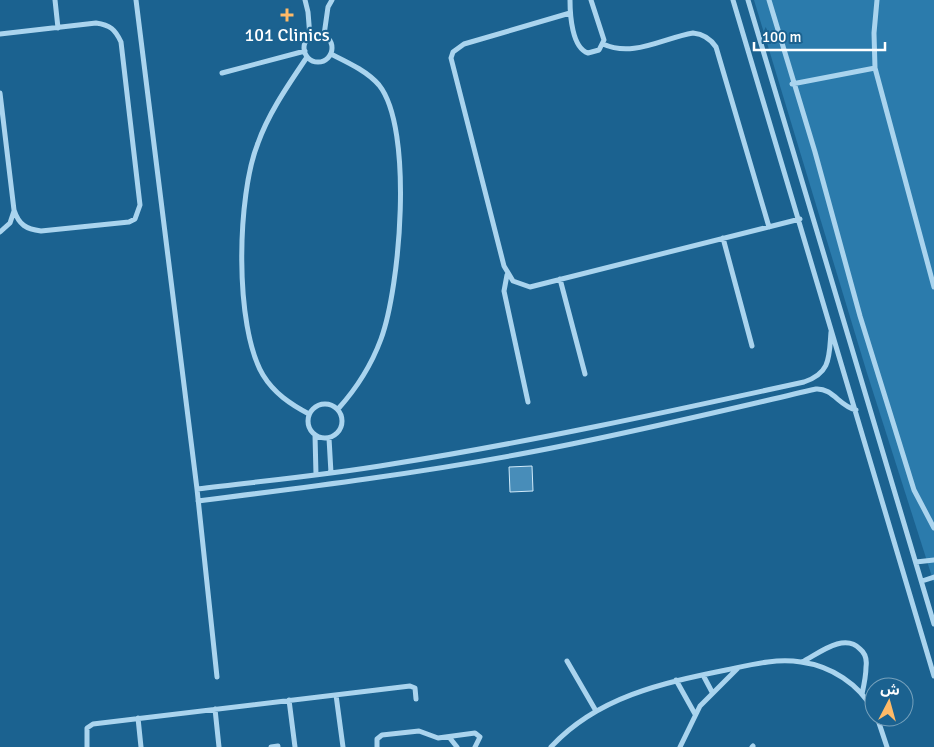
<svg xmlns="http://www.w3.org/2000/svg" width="934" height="747" font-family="Signika,'Noto Sans Arabic',sans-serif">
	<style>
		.green { fill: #2b7bac }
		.building { fill: #488db9; stroke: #d0eafa }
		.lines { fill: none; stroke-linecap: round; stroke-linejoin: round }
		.street { stroke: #aad4ee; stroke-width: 5 }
		.poi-dot { fill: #ffba67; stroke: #1b6290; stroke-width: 2 }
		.labels { text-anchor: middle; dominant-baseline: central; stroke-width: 4.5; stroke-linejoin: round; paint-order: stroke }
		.poi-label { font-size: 18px; fill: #fff; stroke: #1b6290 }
	</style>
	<rect width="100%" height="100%" fill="#1b6290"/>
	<path class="green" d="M754 0H934V583L867 373Z"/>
	<path class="building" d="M532 466 533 491 510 492 509 467Z"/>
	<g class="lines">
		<path class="street" d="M55 0 58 28
			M136 0 197 489 217 677
			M305 0 308 12 310 37
			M570 0C570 15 572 48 588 53L599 50 604 40 591 0
			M733 0 934 676
			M748 0 934 624
			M769 0 815 152 860 316 914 490 934 528
			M877 0 874 33 875 68 934 287
			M570 13 464 44 453 52 451 58 504 266 513 281 530 287 800 219
			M0 34 96 23C110 25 115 29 121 42L140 205 135 219 129 222 41 231C26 229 19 225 14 210L0 93
			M304 48a14 14 0 1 1 28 0a14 14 0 1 1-28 0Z
			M324 35 328 7 332 0
			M603 44C633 58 663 38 693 33 703 34 710 38 716 47L769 227
			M331 54C347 62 367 71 379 85 414 129 400 288 381 339 371 366 357 388 338 409
			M307 57C289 84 269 112 258 143 237 195 234 326 263 375 274 393 290 404 309 414
			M222 73 305 51
			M792 84 875 68
			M0 232 10 223 14 211
			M723 238 752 346
			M507 275 504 291 528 402
			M560 279 585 374
			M308 421a17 17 0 1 1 34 0a17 17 0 1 1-34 0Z
			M315 435 316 475
			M329 438 331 473
			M197 489C262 481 328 475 392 464 530 442 667 412 804 382 831 373 829 357 831 332
			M198 501C309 487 421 473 531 452 627 434 721 411 816 389 833 388 839 406 856 410
			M916 562 934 560
			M922 581 934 577
			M567 661 596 711
			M802 662C818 654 844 632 860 649 865 653 867 660 866 667 866 676 864 685 862 694
			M703 675 712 692
			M676 680 695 714
			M336 695 343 747
			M289 700 295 747
			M215 709 219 747
			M877 717 887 747
			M138 718 141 747
			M449 737 457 747
			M87 747V728L93 724 410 686 415 688 416 699
			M271 747 278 746
			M377 747V739L382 735 419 731 438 738 475 733 480 737 475 747
			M551 747C597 697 662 683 726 670 750 665 775 658 801 662 831 666 859 684 874 711
			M680 747 700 706 738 668
			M752 747 753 746"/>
	</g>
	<path class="poi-dot" d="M284.5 7.5h5v5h5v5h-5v5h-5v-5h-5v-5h5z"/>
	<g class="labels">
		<g class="poi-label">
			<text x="287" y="35">101 Clinics</text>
		</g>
	</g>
	<g transform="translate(889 702) rotate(6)"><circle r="24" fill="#1b6290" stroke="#76a1bc"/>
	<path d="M0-4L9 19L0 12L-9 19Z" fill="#ffba67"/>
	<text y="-8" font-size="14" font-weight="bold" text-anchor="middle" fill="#ffffff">ش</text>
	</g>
	<path d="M754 42v8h131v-8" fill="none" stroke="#ffffff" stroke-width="2.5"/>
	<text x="762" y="42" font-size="15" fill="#ffffff" stroke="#1b6290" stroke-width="4" paint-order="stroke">100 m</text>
</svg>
